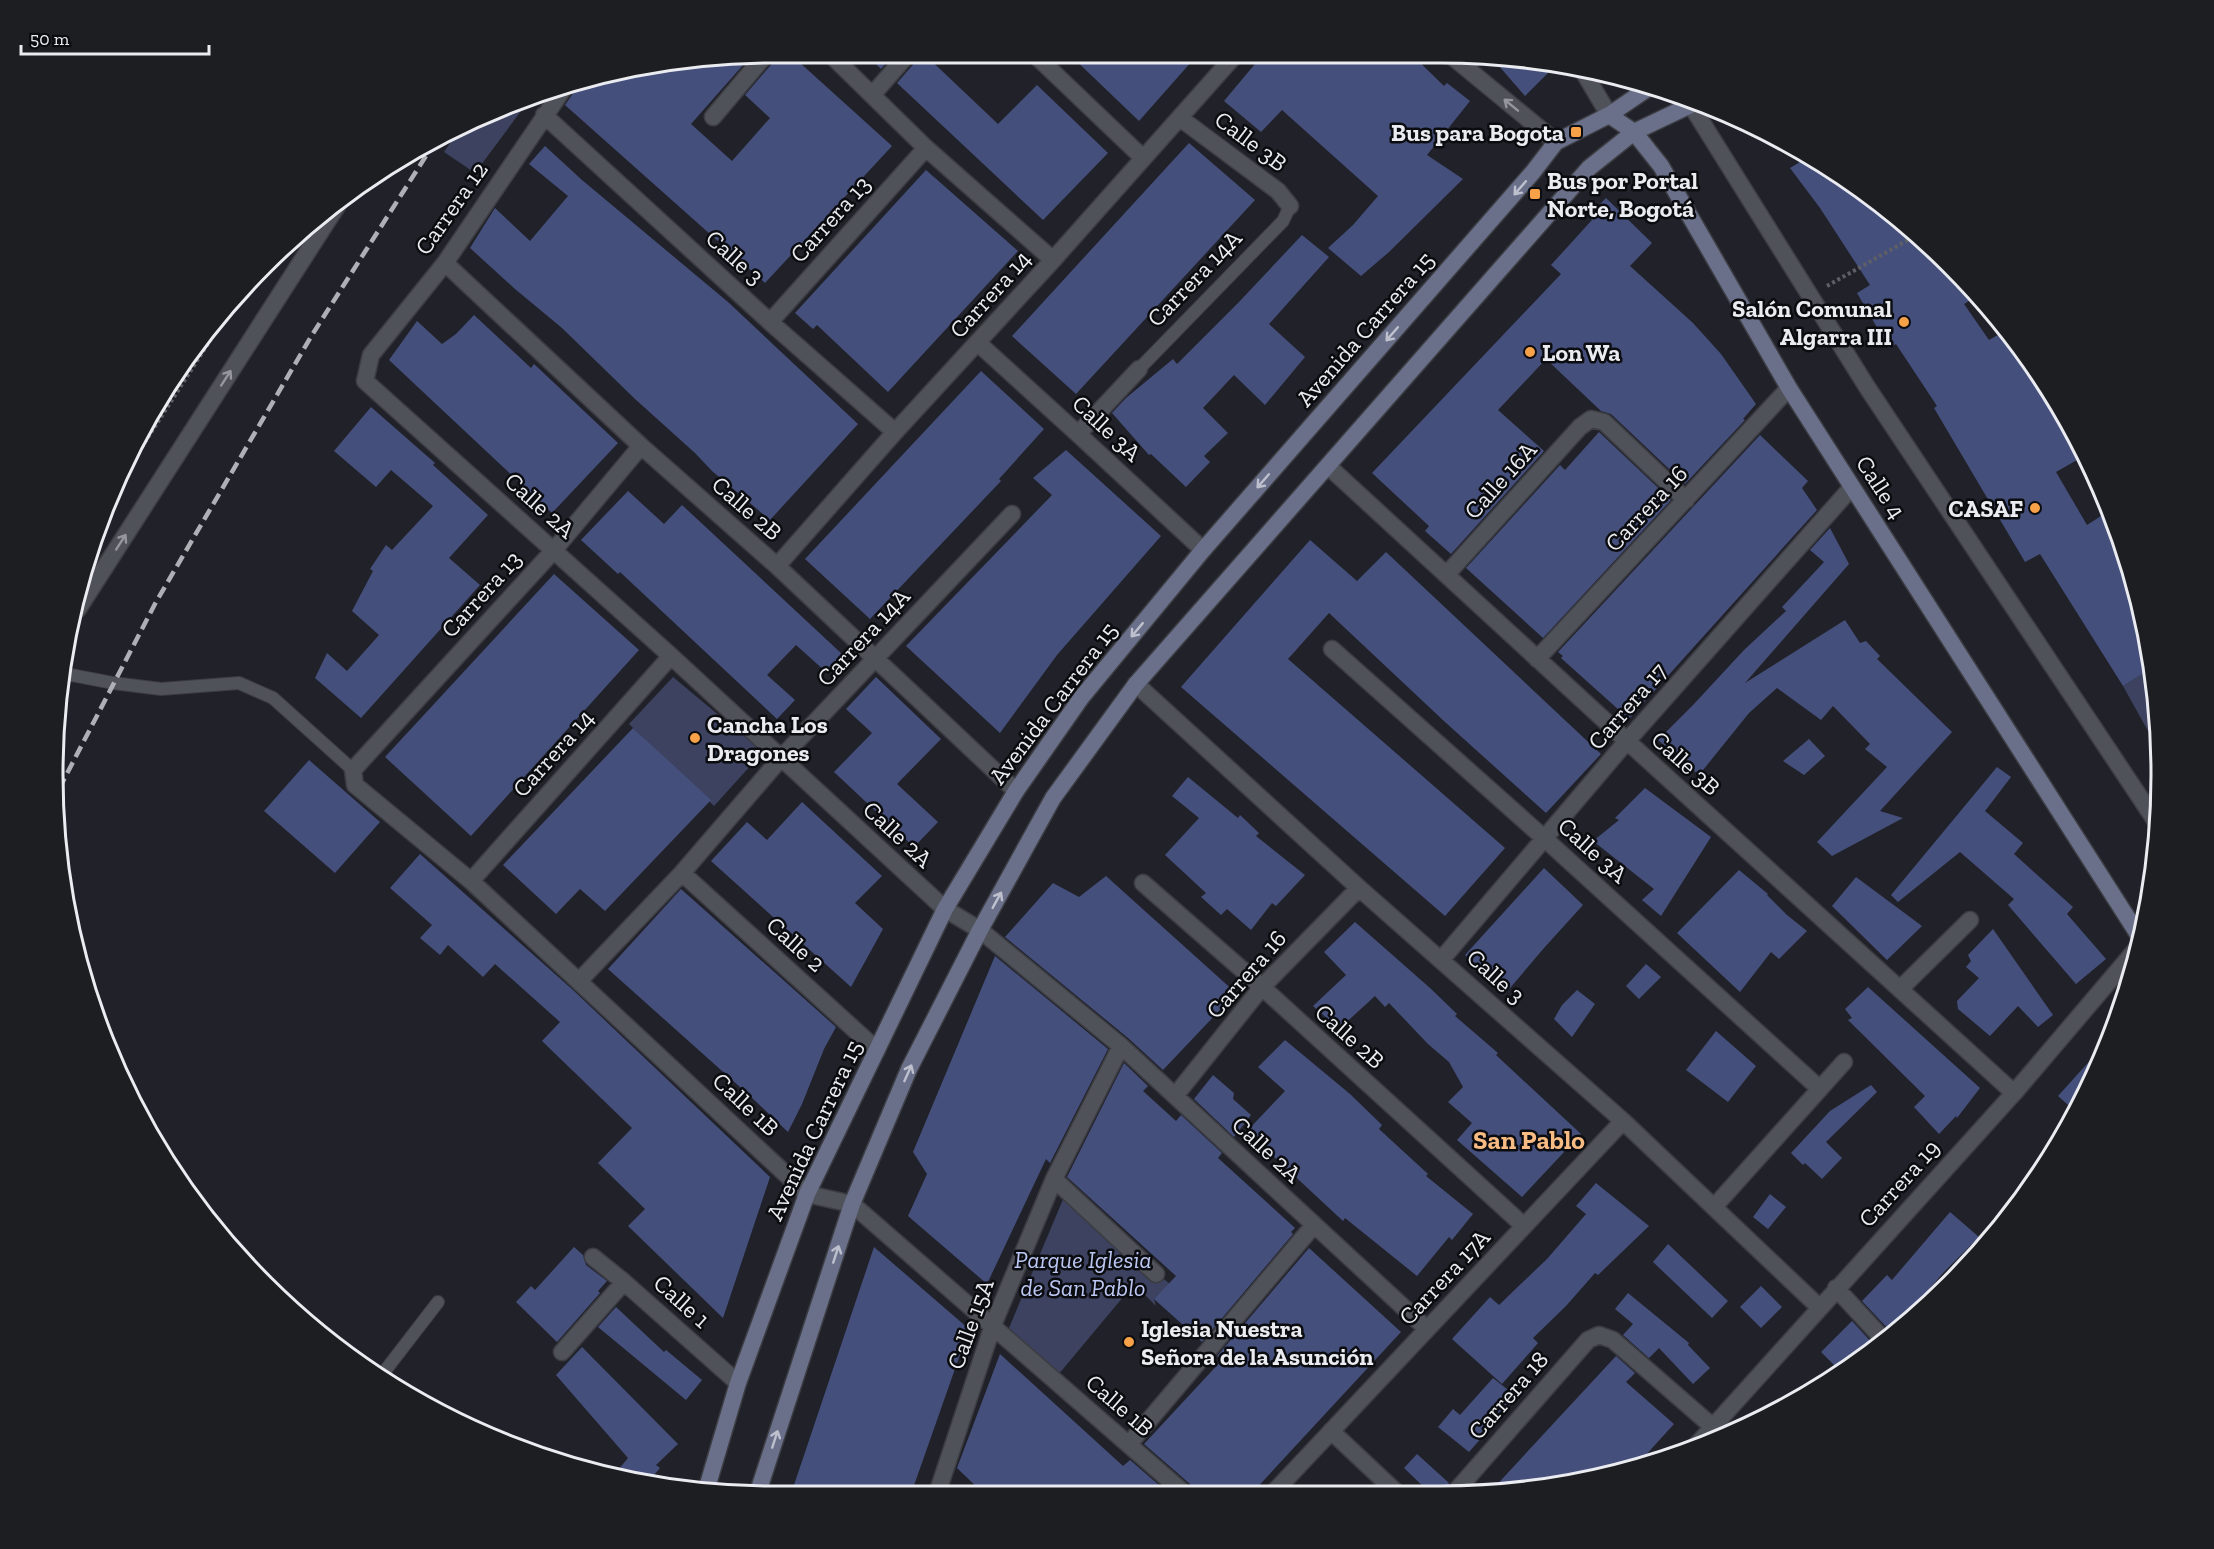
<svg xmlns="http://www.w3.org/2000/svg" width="2214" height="1549" font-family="'Zilla Slab',serif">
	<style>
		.green { fill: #3c425f }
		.building { fill: #454f7c }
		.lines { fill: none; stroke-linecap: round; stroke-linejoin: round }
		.service-casing { stroke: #3c3d43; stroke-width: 14 }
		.minor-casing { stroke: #3c3d43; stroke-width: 19 }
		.secondary-casing { stroke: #3c3d43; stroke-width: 19 }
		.path { stroke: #5f6066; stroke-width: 4; stroke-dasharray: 3 3; stroke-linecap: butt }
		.service { stroke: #505259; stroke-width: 12 }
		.minor { stroke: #505259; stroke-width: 16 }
		.secondary { stroke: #6a708a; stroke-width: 16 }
		.rail { stroke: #afb0b6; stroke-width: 4.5; stroke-dasharray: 12 6; stroke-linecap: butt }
		.oneway { stroke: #96979d }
		.oneway2 { stroke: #bec1cd }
		.poi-dot { fill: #f7a248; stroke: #0b0c0f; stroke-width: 2 }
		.labels { text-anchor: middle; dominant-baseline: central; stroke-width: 5; stroke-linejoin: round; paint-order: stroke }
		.poi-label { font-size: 24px; font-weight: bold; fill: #ebecf1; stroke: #0b0c0f; text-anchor: start }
		.street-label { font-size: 24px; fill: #ebecf1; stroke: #0b0c0f }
		.park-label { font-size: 24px; font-style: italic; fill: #bcc7f3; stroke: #0b0c0f }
		.neighbourhood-label { font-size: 26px; font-weight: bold; fill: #f7bb83; stroke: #0b0c0f }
		.rim { fill: none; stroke: #ebecf1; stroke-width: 3 }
	</style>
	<rect width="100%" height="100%" fill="#212229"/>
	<path class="green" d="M530 99 475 173 444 152 463 124Z
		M2152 668 2155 680 2158 749 2123 686Z
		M673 677 763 752 714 806 629 724Z
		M1064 1197 1170 1284 1154 1299 1156 1306 1134 1284 1058 1375 1009 1328Z"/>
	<path class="building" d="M777 52H788L892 146 765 283 565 105 583 79 587 77 751 56 691 124 732 161 770 118 745 95 775 60Z
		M864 52H895L881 69Z
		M919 52H922L998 124 1037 85 1108 153 1043 220 897 83 917 60Z
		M1067 52H1200L1139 121Z
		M1265 52H1409L1444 86 1447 83 1470 101 1427 155 1463 179 1389 252 1361 276 1328 248 1353 225 1378 196 1282 110 1261 132 1224 101Z
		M1492 58H1494L1557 64 1525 96Z
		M1189 143 1255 200 1076 394 1012 336Z
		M545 146 582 180 728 302 858 424 770 520 712 471 695 453 635 399 562 328 515 289 470 248 495 208 530 241 568 196 529 164Z
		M1810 156 1879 202 1979 295 1964 304 1989 340 2005 331 2065 413 2084 456 2056 472 2087 525 2101 516 2118 542 2122 540 2152 668 2123 686 2040 554 2025 562 1934 408 1937 406 1896 344 1889 348 1857 293 1870 285 1820 208 1790 168Z
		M926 170 1018 251 888 392 817 325 813 329 795 313Z
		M1606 198 1652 243 1630 266 1693 323 1721 354 1756 404 1743 419 1745 420 1685 484 1611 414 1601 411 1546 359 1498 410 1544 451 1451 554 1425 531 1429 526 1372 473 1561 274 1551 265 1592 220 1588 216Z
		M1302 235 1329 257 1269 324 1305 357 1265 405 1234 375 1203 408 1228 433 1204 456 1210 462 1186 487 1151 454 1149 455 1112 413 1126 398 1173 359 1177 364 1239 302Z
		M474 315 531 368 534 364 618 443 552 513 389 360 417 321 442 344 456 334Z
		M981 371 1044 429 999 479 1001 481 870 619 805 559Z
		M371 407 435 463 433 465 488 515 449 558 480 585 361 718 315 678 327 653 347 671 379 635 352 611 373 571 370 569 386 545 392 550 433 506 391 470 376 487 334 451Z
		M1599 432 1671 500 1543 638 1466 568 1560 465 1565 470Z
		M1760 435 1808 481 1802 488 1817 510 1629 719 1561 658 1563 656 1558 652Z
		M1066 450 1161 536 1057 655 1000 733 906 646 1052 495 1033 478Z
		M628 491 664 524 682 505 842 654 826 672 796 645 767 675 795 700 777 719 620 572 618 574 581 540Z
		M1830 528 1849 564 1745 683 1845 620 1860 643 1866 641 1880 656 1877 659 1952 732 1880 811 1903 818 1832 856 1817 842 1887 767 1865 749 1870 744 1833 706 1821 720 1777 688 1749 713 1699 775 1658 740 1694 704 1744 650 1786 611 1782 607 1824 562 1810 550Z
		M1310 540 1357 581 1386 552 1601 754 1546 813 1445 722 1329 613 1288 659 1505 848 1445 916 1181 687Z
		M554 574 639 650 471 836 385 757Z
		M876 677 941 739 897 784 938 822 914 847 834 772 872 733 846 709Z
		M633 728 711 800 605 911 580 889 556 914 503 865Z
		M1809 739 1825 756 1804 775 1783 761Z
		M309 760 380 822 335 873 264 811Z
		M1997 767 2011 777 1985 811 2023 843 2014 854 2073 907 2067 914 2106 959 2076 984 2008 905 2014 899 1960 852 1898 902 1891 895Z
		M1188 777 1238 818 1240 815 1259 833 1256 836 1305 875 1276 906 1272 903 1251 930 1227 909 1221 915 1201 897 1206 893 1165 855 1199 818 1172 796Z
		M1645 788 1711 837 1661 916 1642 900 1654 889 1593 841 1619 820 1615 818Z
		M802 802 882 876 855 903 883 929 851 987 711 861 747 822 767 840Z
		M420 854 573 990 770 1177 723 1318 628 1226 645 1209 598 1163 632 1128 542 1041 560 1022 495 964 483 977 448 945 440 955 420 938 432 925 390 888Z
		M1544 868 1583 905 1544 948 1505 994 1465 955Z
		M1739 870 1768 894 1767 895 1787 915 1807 931 1779 959 1771 952 1740 992 1677 933Z
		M1106 876 1236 993 1163 1070 1128 1038 1005 937 1053 883 1079 897Z
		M1856 877 1922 926 1887 960 1832 906Z
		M681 889 836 1027 824 1049 802 1104 788 1132 750 1096 608 969Z
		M1355 922 1430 988 1457 1014 1455 1016 1498 1053 1496 1055 1581 1134 1522 1197 1457 1140 1472 1123 1448 1102 1463 1087 1449 1062 1428 1044 1389 1003 1385 1007 1375 996 1339 1029 1313 1006 1346 975 1324 952Z
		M1993 929 2053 1015 2038 1027 2018 1006 1990 1036 1958 1009 1957 1001 1979 978 1966 967 1971 961 1968 955Z
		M995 956 1108 1049 1050 1163 1046 1159 987 1284 908 1216 927 1174 913 1152Z
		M1646 964 1661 977 1639 999 1626 986Z
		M1868 987 1980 1088 1957 1118 1956 1116 1939 1134 1914 1107 1925 1096 1848 1020 1852 1018 1845 1009Z
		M1577 990 1595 1004 1572 1037 1554 1019 1562 1005Z
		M1716 1031 1756 1066 1728 1102 1686 1070Z
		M1285 1040 1350 1094 1382 1125 1379 1129 1428 1174 1426 1176 1473 1214 1452 1240 1449 1237 1417 1276 1345 1218 1343 1221 1272 1155 1273 1154 1248 1130 1285 1091 1258 1067Z
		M2104 1045 2105 1046 2087 1094 2076 1112 2058 1096Z
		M1124 1063 1148 1086 1143 1091 1176 1121 1181 1115 1222 1153 1218 1158 1295 1228 1291 1232 1293 1234 1202 1342 1154 1299 1176 1276 1067 1177Z
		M1213 1075 1234 1093 1233 1099 1251 1115 1234 1137 1194 1099Z
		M1871 1085 1877 1092 1826 1142 1842 1158 1822 1179 1805 1163 1803 1165 1791 1153 1830 1111Z
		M1596 1183 1649 1226 1598 1275 1595 1273 1566 1306 1533 1338 1538 1343 1502 1384 1452 1339 1490 1297 1499 1305 1547 1259 1586 1214 1576 1206Z
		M1770 1194 1786 1207 1768 1229 1753 1217Z
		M1950 1212 1979 1237 1943 1273 1919 1301 1926 1306 1916 1317 1892 1333 1862 1301 1887 1275 1892 1280Z
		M1668 1244 1728 1301 1712 1318 1653 1262Z
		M574 1247 583 1255 586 1265 607 1281 598 1291 600 1293 557 1342 516 1302 531 1286 535 1290Z
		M874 1247 969 1329 911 1494 802 1495 794 1485Z
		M1309 1248 1401 1332 1253 1492H1193L1190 1484 1144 1444 1222 1360 1217 1356Z
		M1761 1286 1782 1307 1761 1328 1740 1307Z
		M1628 1293 1689 1343 1688 1345 1710 1368 1693 1384 1659 1348 1649 1358 1623 1335 1633 1324 1615 1309Z
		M616 1307 664 1352 666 1350 702 1380 686 1400 598 1327Z
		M1852 1321 1874 1345 1838 1369 1821 1352Z
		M582 1347 678 1444 656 1465 660 1468 648 1482 613 1476 628 1458 556 1375Z
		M1000 1354 1123 1466 1130 1460 1167 1492 983 1493 957 1468Z
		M1616 1356 1635 1373 1626 1382 1674 1424 1635 1467 1534 1490 1491 1491Z
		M1493 1378 1517 1397 1469 1452 1438 1427 1453 1409 1460 1415Z
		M1417 1454 1449 1483 1446 1491H1428L1404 1468Z"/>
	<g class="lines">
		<g class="service-casing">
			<path id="service" d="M1139 369 1283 221 1290 206
				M61 673 113 683 161 689 239 683 273 698 353 770
				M381 1376 438 1302"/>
		</g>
		<g class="minor-casing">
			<path id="minor" d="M829 53 926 148 1053 260
				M1033 53 1143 158
				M1448 53 1556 142
				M1580 66 1609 115
				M566 85 445 263 371 355 365 381 671 656 945 909 980 930 1121 1046 1427 1329
				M873 94 909 53
				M1691 105 1867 387 2159 826
				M544 115 770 322 895 432
				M713 117 767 53
				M1180 118 1278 191 1290 206
				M445 263 641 446 777 566 1016 791
				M770 322 926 148
				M978 343 1078 434 1203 550
				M1078 434 1139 369
				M641 446 554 550 353 770 355 785 471 881 807 1194 852 1204 1183 1492
				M1328 466 1627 741 2014 1093
				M777 566 895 432 1053 260 1237 53
				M1447 574 1580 427 1591 419 1604 422 1686 500
				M78 609 337 206
				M1332 649 1545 839 1820 1089
				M1537 659 1789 388
				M1136 684 1359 888 1623 1121 1819 1307
				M682 873 877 1050
				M471 881 671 656
				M1143 883 1262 987 1524 1226
				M1441 960 1627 741 1852 487
				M579 981 682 873 781 758 1012 514
				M1900 989 1970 920
				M1175 1096 1262 987 1359 888
				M1054 1179 1156 1274
				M1714 1207 1844 1062
				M593 1257 624 1282 738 1383
				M1836 1288 1883 1339
				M562 1352 624 1282
				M1331 1431 1395 1491
				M1129 1444 1314 1225
				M1692 1450 2014 1093 2139 946
				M1456 1491 1588 1340 1599 1335 1613 1340 1713 1427
				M1274 1492 1623 1121
				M937 1494 993 1325 1054 1179 1121 1046"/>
		</g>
		<g class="secondary-casing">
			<path id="secondary" d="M1609 115 1634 132 1661 166 1789 388 2141 939
				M706 1491 738 1383 807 1194 945 909 1016 791 1081 698 1203 550 1533 172 1556 142 1609 115 1650 87
				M757 1495 852 1204 909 1069 980 930 1053 798 1136 684 1589 168 1634 132 1697 102"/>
		</g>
		<path class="path" d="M1827 286 1915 236
			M106 503 243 289"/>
		<use href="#service" class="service"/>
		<use href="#minor" class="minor"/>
		<use href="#secondary" class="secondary"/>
		<path class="rail" d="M59 789 156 602 312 335 438 137"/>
	</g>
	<defs><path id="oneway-shaft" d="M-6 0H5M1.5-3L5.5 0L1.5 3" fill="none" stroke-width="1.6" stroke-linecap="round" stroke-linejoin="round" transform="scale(1.5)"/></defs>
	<g class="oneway">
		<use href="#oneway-shaft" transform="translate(1511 105) rotate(-141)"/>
		<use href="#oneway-shaft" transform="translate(226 378) rotate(-57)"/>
		<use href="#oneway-shaft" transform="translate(121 542) rotate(-57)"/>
	</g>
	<g class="oneway2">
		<use href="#oneway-shaft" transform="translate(1520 188) rotate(131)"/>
		<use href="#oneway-shaft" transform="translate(1392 334) rotate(131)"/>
		<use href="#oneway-shaft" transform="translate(1263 481) rotate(131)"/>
		<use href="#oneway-shaft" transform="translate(1137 630) rotate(130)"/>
		<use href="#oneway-shaft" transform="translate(997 900) rotate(-61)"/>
		<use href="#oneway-shaft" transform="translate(908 1073) rotate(-66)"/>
		<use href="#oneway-shaft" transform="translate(836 1254) rotate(-72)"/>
		<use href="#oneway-shaft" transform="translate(775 1439) rotate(-72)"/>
	</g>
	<g class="poi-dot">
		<rect x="1570" y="126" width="12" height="12" rx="3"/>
		<rect x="1529" y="188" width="12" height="12" rx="3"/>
		<circle cx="1904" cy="322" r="6"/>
		<circle cx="1530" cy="352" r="6"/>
		<circle cx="2035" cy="508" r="6"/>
		<circle cx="695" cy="738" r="6"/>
		<circle cx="1129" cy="1342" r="6"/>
	</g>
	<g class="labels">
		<g class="poi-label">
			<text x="1564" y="132" text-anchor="end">Bus para Bogota</text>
			<text x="1547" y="180">Bus por Portal<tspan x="1547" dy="28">Norte, Bogotá</tspan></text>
			<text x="1892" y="308" text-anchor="end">Salón Comunal<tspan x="1892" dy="28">Algarra III</tspan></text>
			<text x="1542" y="352">Lon Wa</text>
			<text x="2023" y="508" text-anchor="end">CASAF</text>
			<text x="707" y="724">Cancha Los<tspan x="707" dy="28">Dragones</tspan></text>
			<text x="1141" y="1328">Iglesia Nuestra<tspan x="1141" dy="28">Señora de la Asunción</tspan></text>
		</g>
		<g class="street-label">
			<text transform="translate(1251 141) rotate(37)">Calle 3B</text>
			<text transform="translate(451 208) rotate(-55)">Carrera 12</text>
			<text transform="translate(830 219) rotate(-48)">Carrera 13</text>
			<text transform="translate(735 257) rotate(42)">Calle 3</text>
			<text transform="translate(1194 278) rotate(-46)">Carrera 14A</text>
			<text transform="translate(990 294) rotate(-48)">Carrera 14</text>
			<text transform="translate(1365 329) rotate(-49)">Avenida Carrera 15</text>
			<text transform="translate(1107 428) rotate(43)">Calle 3A</text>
			<text transform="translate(1500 480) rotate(-48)">Calle 16A</text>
			<text transform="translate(1881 487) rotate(57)">Calle 4</text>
			<text transform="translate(540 505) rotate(42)">Calle 2A</text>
			<text transform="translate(747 508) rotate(41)">Calle 2B</text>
			<text transform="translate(1646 508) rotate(-47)">Carrera 16</text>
			<text transform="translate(481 594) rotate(-48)">Carrera 13</text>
			<text transform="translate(863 637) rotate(-47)">Carrera 14A</text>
			<text transform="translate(1053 703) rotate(-53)">Avenida Carrera 15</text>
			<text transform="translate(1627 706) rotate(-49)">Carrera 17</text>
			<text transform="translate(553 753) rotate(-48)">Carrera 14</text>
			<text transform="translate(1686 763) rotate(42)">Calle 3B</text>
			<text transform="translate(898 834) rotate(43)">Calle 2A</text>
			<text transform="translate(1593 850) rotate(42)">Calle 3A</text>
			<text transform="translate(796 944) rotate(42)">Calle 2</text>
			<text transform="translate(1246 974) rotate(-49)">Carrera 16</text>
			<text transform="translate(1496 976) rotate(42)">Calle 3</text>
			<text transform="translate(1350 1036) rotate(42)">Calle 2B</text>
			<text transform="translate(746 1104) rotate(43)">Calle 1B</text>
			<text transform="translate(814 1130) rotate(-65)">Avenida Carrera 15</text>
			<text transform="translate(1267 1149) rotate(43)">Calle 2A</text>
			<text transform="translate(1899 1183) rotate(-48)">Carrera 19</text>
			<text transform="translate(1444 1277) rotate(-47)">Carrera 17A</text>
			<text transform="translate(682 1301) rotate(42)">Calle 1</text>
			<text transform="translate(970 1324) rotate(-70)">Calle 15A</text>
			<text transform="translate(1508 1395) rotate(-49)">Carrera 18</text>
			<text transform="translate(1120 1405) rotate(41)">Calle 1B</text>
		</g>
		<g class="park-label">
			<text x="1083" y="1259">Parque Iglesia<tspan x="1083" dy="28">de San Pablo</tspan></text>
		</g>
		<g class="neighbourhood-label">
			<text x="1529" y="1140">San Pablo</text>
		</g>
	</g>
	<path d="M0 0H2214V1549H0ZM774 63H1440A711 711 0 0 1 2151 774V775A711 711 0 0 1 1440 1486H774A711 711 0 0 1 63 775V774A711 711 0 0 1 774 63Z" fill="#1d1e21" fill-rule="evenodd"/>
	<path class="rim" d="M774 63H1440A711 711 0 0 1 2151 774V775A711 711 0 0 1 1440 1486H774A711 711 0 0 1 63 775V774A711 711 0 0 1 774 63Z"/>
	<path d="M21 45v9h188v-9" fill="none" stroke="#ebecf1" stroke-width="3"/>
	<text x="30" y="45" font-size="18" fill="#ebecf1" stroke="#0b0c0f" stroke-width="4.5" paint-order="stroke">50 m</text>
</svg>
